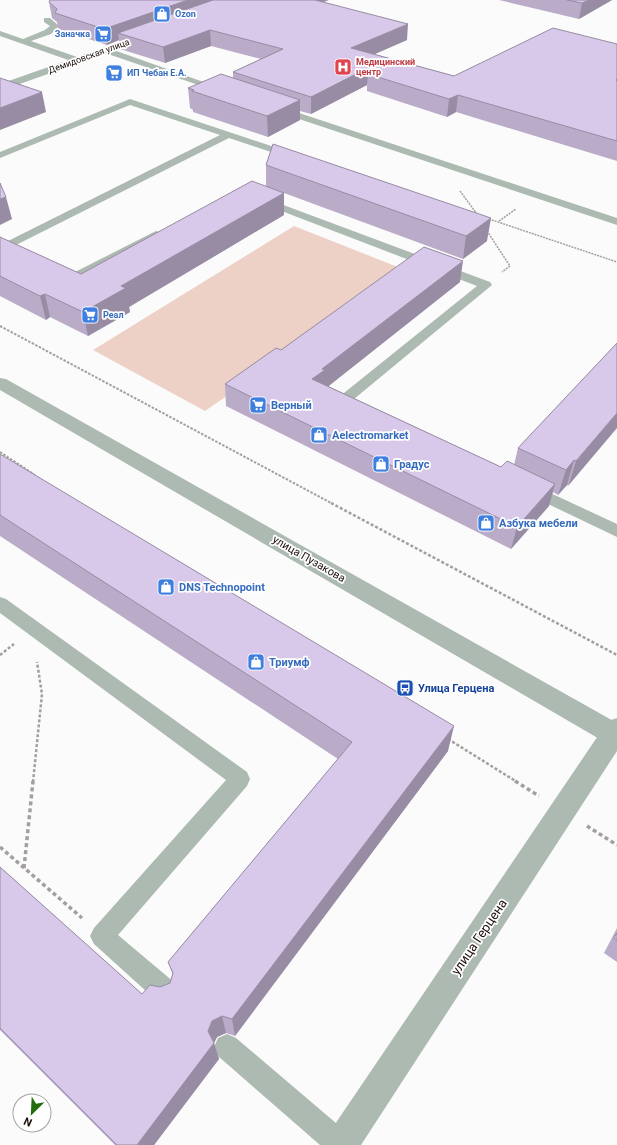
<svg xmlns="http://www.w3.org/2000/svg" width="617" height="1145" font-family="Roboto,sans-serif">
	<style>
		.green { fill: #eed1c6 }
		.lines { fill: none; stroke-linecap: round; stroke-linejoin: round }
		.path-far3 { stroke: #a49f9d; stroke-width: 1.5; stroke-dasharray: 2 1; stroke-linecap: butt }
		.path-far2 { stroke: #a49f9d; stroke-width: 2; stroke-dasharray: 2.5 1.5; stroke-linecap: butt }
		.path-far1 { stroke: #a49f9d; stroke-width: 2.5; stroke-dasharray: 3 2; stroke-linecap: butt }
		.path { stroke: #a49f9d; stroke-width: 3.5; stroke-dasharray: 4 3; stroke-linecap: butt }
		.service { fill: #adbab1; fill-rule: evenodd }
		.minor { fill: #adbab1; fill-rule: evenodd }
		.tertiary { fill: #adbab1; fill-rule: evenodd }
		.wall { fill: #baacc8 }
		.shaded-wall { fill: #978ca3 }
		.building { fill: #d8c8e9; stroke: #978ca3 }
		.labels { text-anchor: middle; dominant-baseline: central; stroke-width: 3.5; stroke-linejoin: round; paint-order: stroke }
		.far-shop-label { font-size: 9px; font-weight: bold; fill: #366cbe; stroke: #fff; text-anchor: start }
		.far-street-label { font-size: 9px; fill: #1e110c; stroke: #fff }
		.far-health-label { font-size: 9px; font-weight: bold; fill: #be3a42; stroke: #fff; text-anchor: start }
		.shop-label { font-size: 11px; font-weight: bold; fill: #366cbe; stroke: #fff; text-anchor: start }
		.street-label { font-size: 11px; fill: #1e110c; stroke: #fff }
		.transit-label { font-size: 11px; font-weight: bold; fill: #164399; stroke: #fff; text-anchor: start }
		.near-street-label { font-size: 13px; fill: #1e110c; stroke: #fff }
	</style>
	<rect width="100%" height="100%" fill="#fbfbfb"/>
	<path class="green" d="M294 226 408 271 205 411 93 350Z"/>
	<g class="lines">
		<path class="path-far3" d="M460 191 477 214
			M489 219 617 262
			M499 221 516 209
			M487 231 510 266 502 272"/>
		<path class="path-far2" d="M0 326 333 504
			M0 452 35 475"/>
		<path class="path-far1" d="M331 503 617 655
			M0 655 14 644
			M448 739 517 782
			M33 782 42 694 37 662"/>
		<path class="path" d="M515 781 539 796
			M587 826 617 845
			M0 847 82 918
			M24 868 33 781"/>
		<path class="service" d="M44 18H50L59 26 51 34 31 41 80 58V62H74L0 36V31L23 39 45 30 50 26 44 22Z
			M102 48H108L226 90 222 93 219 92 102 52Z
			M130 99 295 154 297 156 295 158H289L229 138 6 250 0 251V245L220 135 130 105 0 158V152Z
			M278 106 617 218V225L275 111 273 109Z
			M262 197 490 282 492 285 354 399 364 404 366 407 364 410C356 412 342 407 337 400L339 397 477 286 258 202 257 200Z
			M156 231 160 232 162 234 160 236 75 282H67L53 273 59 269 71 274Z
			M531 484 617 524V537L525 493 523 489 525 485Z
			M0 597 6 599 247 772 250 779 247 786 118 935 175 983 178 992 175 1001 166 1004 157 1001 94 944 90 936 94 928 226 780 0 613Z
			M227 1034 236 1038 350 1135 353 1145H320L218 1056 214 1047 218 1038Z"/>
		<path class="minor" d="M617 718V751L361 1145H324L329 1133 608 721Z"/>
		<path class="tertiary" d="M148 32 152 33 153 35 152 37 0 91V84Z
			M0 378 6 379 617 723V747L608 744 0 390Z"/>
	</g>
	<path class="wall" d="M499 0H612L579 19Z
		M49 2H323L407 40 374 54 454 76 617 44V161L456 112 447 117 367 91V85L311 114 300 111V120L268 137 193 112V110L190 108 188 88 233 78V72L261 59 211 46 165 63 120 49 119 40 107 45 58 29 57 22 52 18Z
		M266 165 487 241 463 259 284 193V215L129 307 130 312 88 336 50 317 46 320 0 296V237L81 274 266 187Z
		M460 282 328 386 501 467 514 465 518 448 617 343 568 486 567 485 558 495 553 492 549 506 511 549 226 406 225 384 281 350Z
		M0 454 448 751 235 1036 226 1033 217 1037 214 1043 219 1059 154 1145H115L0 1030V867L142 994 170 983 173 975 168 962 338 759 0 536Z
		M617 928V962L604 953Z"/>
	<path class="shaded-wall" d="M188 0H233L118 33 119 40 107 45 104 29Z
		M299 0H329L299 11Z
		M589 0H612L579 19 582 3Z
		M408 24 407 40 350 65 351 48Z
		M210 30 211 46 165 63 163 47Z
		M370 67 368 74 367 85 311 114V97Z
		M42 92 46 112 0 130V108Z
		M458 95 456 112 447 117 449 99Z
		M300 100V120L268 137 267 116Z
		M284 193V215L129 307 130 312 88 336 83 312 121 286Z
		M6 197 12 219 0 225V199Z
		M491 218 487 241 463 259 466 236Z
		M463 261 460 282 325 389 312 379 322 369Z
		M45 294 50 317 46 320 40 296Z
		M617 413V428L568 486 576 461Z
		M574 460 567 485 558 495 566 470Z
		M555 484 549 506 511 549 517 527Z
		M454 726 448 751 235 1036 232 1019Z
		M222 1016 226 1033 217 1037 214 1043 219 1059 154 1145H137L208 1031 212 1021Z"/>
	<path class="building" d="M50 0H188L104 29 55 13 57 9 49 2Z
		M213 0H315L408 24 351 48 454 76 553 28 617 44V79L616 80 617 81V141L458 95 449 99 368 74 370 67 311 97 233 72 283 49 210 30 163 47 118 33Z
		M567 0H589L582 3Z
		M221 74 300 100 267 116 192 91 194 90 188 88Z
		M0 78 42 92 0 108Z
		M273 144 491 218 466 236 266 165Z
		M252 181 284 193 121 286 126 288 83 312 45 294 40 296 0 276V237L81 274Z
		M0 183 6 197 0 199Z
		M424 247 463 261 322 369 325 370 312 379 501 467 507 461 555 484 517 527 225 384 276 348 281 350Z
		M617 343V413L576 461 574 460 566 470 518 448Z
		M0 454 454 726 232 1019 222 1016 212 1021 208 1031 214 1043 137 1145H117L0 1028V867L142 994 150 985 160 987 170 983 173 973 168 962 352 742 0 515Z
		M617 933V940L614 938Z"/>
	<defs>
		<g id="shop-square" transform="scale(0.9)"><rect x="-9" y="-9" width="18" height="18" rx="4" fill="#3f7fe0" stroke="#fff"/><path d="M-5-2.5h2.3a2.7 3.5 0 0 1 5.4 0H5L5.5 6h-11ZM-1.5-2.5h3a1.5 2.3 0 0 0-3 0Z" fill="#fff"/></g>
		<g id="supermarket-square" transform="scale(0.9)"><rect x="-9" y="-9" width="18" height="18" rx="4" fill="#3f7fe0" stroke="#fff"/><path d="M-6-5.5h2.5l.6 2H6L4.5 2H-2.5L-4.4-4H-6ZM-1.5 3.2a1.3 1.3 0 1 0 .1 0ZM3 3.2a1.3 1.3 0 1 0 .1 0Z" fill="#fff"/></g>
		<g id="hospital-square" transform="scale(0.9)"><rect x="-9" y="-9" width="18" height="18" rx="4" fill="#e0444e" stroke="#fff"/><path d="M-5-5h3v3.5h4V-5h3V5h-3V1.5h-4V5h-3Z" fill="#fff"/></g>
		<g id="bus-square" transform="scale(0.9)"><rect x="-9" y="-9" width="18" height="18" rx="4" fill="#1a4fb4" stroke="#fff"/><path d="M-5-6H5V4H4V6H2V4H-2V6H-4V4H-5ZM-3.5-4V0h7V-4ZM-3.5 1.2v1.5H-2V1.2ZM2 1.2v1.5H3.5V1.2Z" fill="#fff"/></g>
	</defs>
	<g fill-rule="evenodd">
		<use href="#shop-square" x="162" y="14"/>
		<use href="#supermarket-square" x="103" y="34"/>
		<use href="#hospital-square" x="343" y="67"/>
		<use href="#supermarket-square" x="114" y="73"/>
		<use href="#supermarket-square" x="90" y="315"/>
		<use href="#supermarket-square" x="258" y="405"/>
		<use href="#shop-square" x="319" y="435"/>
		<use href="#shop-square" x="381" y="464"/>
		<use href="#shop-square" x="486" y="523"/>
		<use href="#shop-square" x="166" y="587"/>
		<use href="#shop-square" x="256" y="662"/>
		<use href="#bus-square" x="405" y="688"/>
	</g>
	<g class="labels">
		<g class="far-shop-label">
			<text x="175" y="14">Ozon</text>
			<text x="90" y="34" text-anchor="end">Заначка</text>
			<text x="127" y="73">ИП Чебан Е.А.</text>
			<text x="103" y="315">Реал</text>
		</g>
		<g class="far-street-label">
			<text transform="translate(89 56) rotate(-20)">Демидовская улица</text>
		</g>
		<g class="far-health-label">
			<text x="356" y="62">Медицинский<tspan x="356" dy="10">центр</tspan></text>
		</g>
		<g class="shop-label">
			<text x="271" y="405">Верный</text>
			<text x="332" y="435">Aelectromarket</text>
			<text x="394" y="464">Градус</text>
			<text x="499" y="523">Азбука мебели</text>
			<text x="179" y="587">DNS Technopoint</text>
			<text x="269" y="662">Триумф</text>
		</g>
		<g class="street-label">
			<text transform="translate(309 559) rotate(30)">улица Пузакова</text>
		</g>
		<g class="transit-label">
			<text x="418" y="688">Улица Герцена</text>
		</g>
		<g class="near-street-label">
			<text transform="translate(479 937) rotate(-56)">улица Герцена</text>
		</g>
	</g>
	<g transform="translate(32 1113) rotate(204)"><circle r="19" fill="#ffffff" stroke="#a5a09e"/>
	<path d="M0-3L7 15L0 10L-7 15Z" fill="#216c0c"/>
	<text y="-6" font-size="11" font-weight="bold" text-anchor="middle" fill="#1e110c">N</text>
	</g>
</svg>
